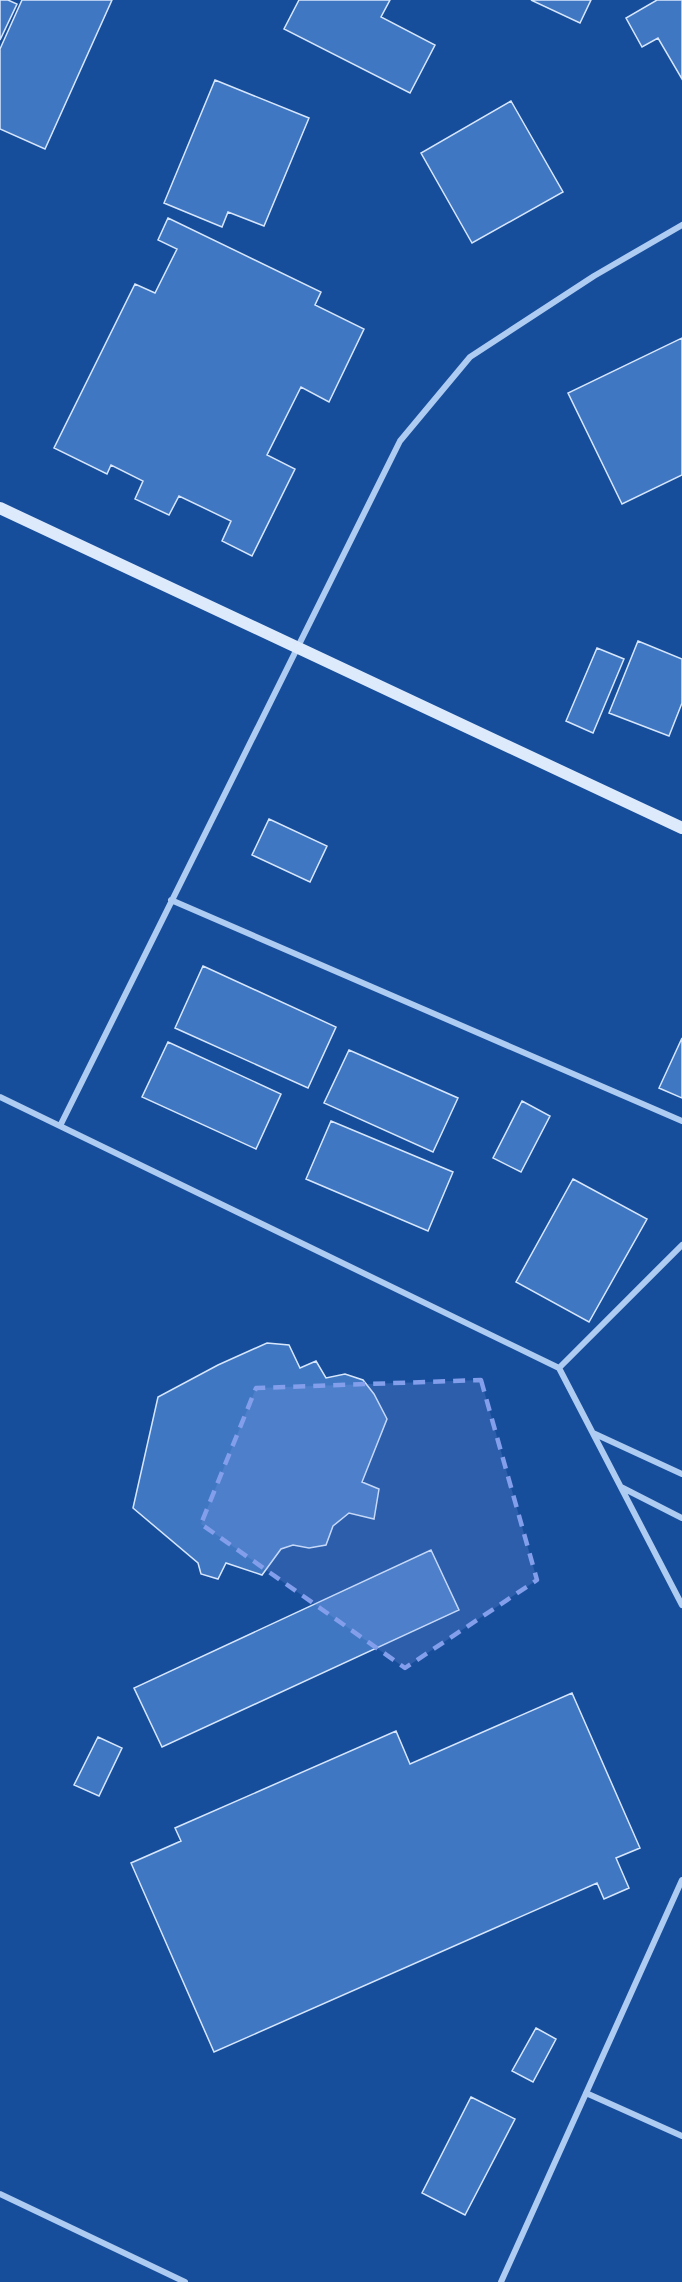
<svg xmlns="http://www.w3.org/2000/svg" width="682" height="2282" font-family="'Varela Round',sans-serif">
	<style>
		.building { fill: #4077c2; stroke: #d6e6fc; stroke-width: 1.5 }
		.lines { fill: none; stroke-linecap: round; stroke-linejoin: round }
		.street { stroke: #aecbf2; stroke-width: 6 }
		.secondary { stroke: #ddeafc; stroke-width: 12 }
		.marked { fill: #839eea; fill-opacity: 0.2; stroke: #839eea; stroke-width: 4.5; stroke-dasharray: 12 8; stroke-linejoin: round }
	</style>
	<rect width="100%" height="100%" fill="#174e9c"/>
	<path class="building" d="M0 0H8L17 4 0 40Z
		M22 0H112L45 149 0 129V49Z
		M299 0H390L381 17 435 45 410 93 284 29Z
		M531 0H591L580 23Z
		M657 0H682V79L658 38 642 47 626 18Z
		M215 80 309 118 264 226 228 212 222 227 164 203Z
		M511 101 563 192 472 243 421 153Z
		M168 218 321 292 315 305 364 329 329 402 301 387 267 455 295 469 252 556 222 541 231 521 179 496 169 515 135 499 143 481 111 465 107 474 54 448 135 284 155 293 177 249 158 240Z
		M682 338V475L622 504 568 393Z
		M638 641 682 659V703L669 736 609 713Z
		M597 648 624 659 593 733 566 721Z
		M269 819 327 846 310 882 252 855Z
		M203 966 336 1027 308 1088 175 1028Z
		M682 1038V1098L659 1088Z
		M168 1042 281 1094 256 1149 142 1097Z
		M349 1050 458 1098 433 1152 324 1103Z
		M522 1101 550 1116 521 1172 493 1158Z
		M331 1121 453 1172 428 1231 306 1179Z
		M573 1179 647 1219 589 1322 516 1282Z
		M267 1343 289 1345 300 1368 316 1361 326 1378 345 1374 363 1380 374 1394 387 1419 362 1482 379 1489 374 1519 349 1513 333 1526 326 1545 309 1548 293 1545 281 1549 262 1575 226 1563 218 1579 201 1574 198 1563 133 1508 158 1397 218 1365Z
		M431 1550 459 1610 162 1747 134 1688Z
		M572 1693 640 1848 616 1858 629 1888 604 1899 597 1883 214 2052 131 1863 181 1841 175 1828 396 1731 410 1764Z
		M98 1737 122 1748 99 1796 74 1785Z
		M536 2028 556 2039 533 2082 512 2071Z
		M471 2097 515 2119 465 2215 422 2193Z"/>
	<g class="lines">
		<path class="street" d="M171 900 682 1121
			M0 1097 559 1368 682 1605
			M60 1126 400 441 470 357 594 276 682 225
			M559 1368 682 1245
			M593 1433 682 1474
			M621 1487 682 1518
			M586 2093 682 2136
			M0 2194 185 2282
			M501 2282 682 1880"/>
		<path class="secondary" d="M0 508 682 828"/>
	</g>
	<path class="marked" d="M481 1380 537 1580 405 1668 201 1524 256 1388Z"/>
</svg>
